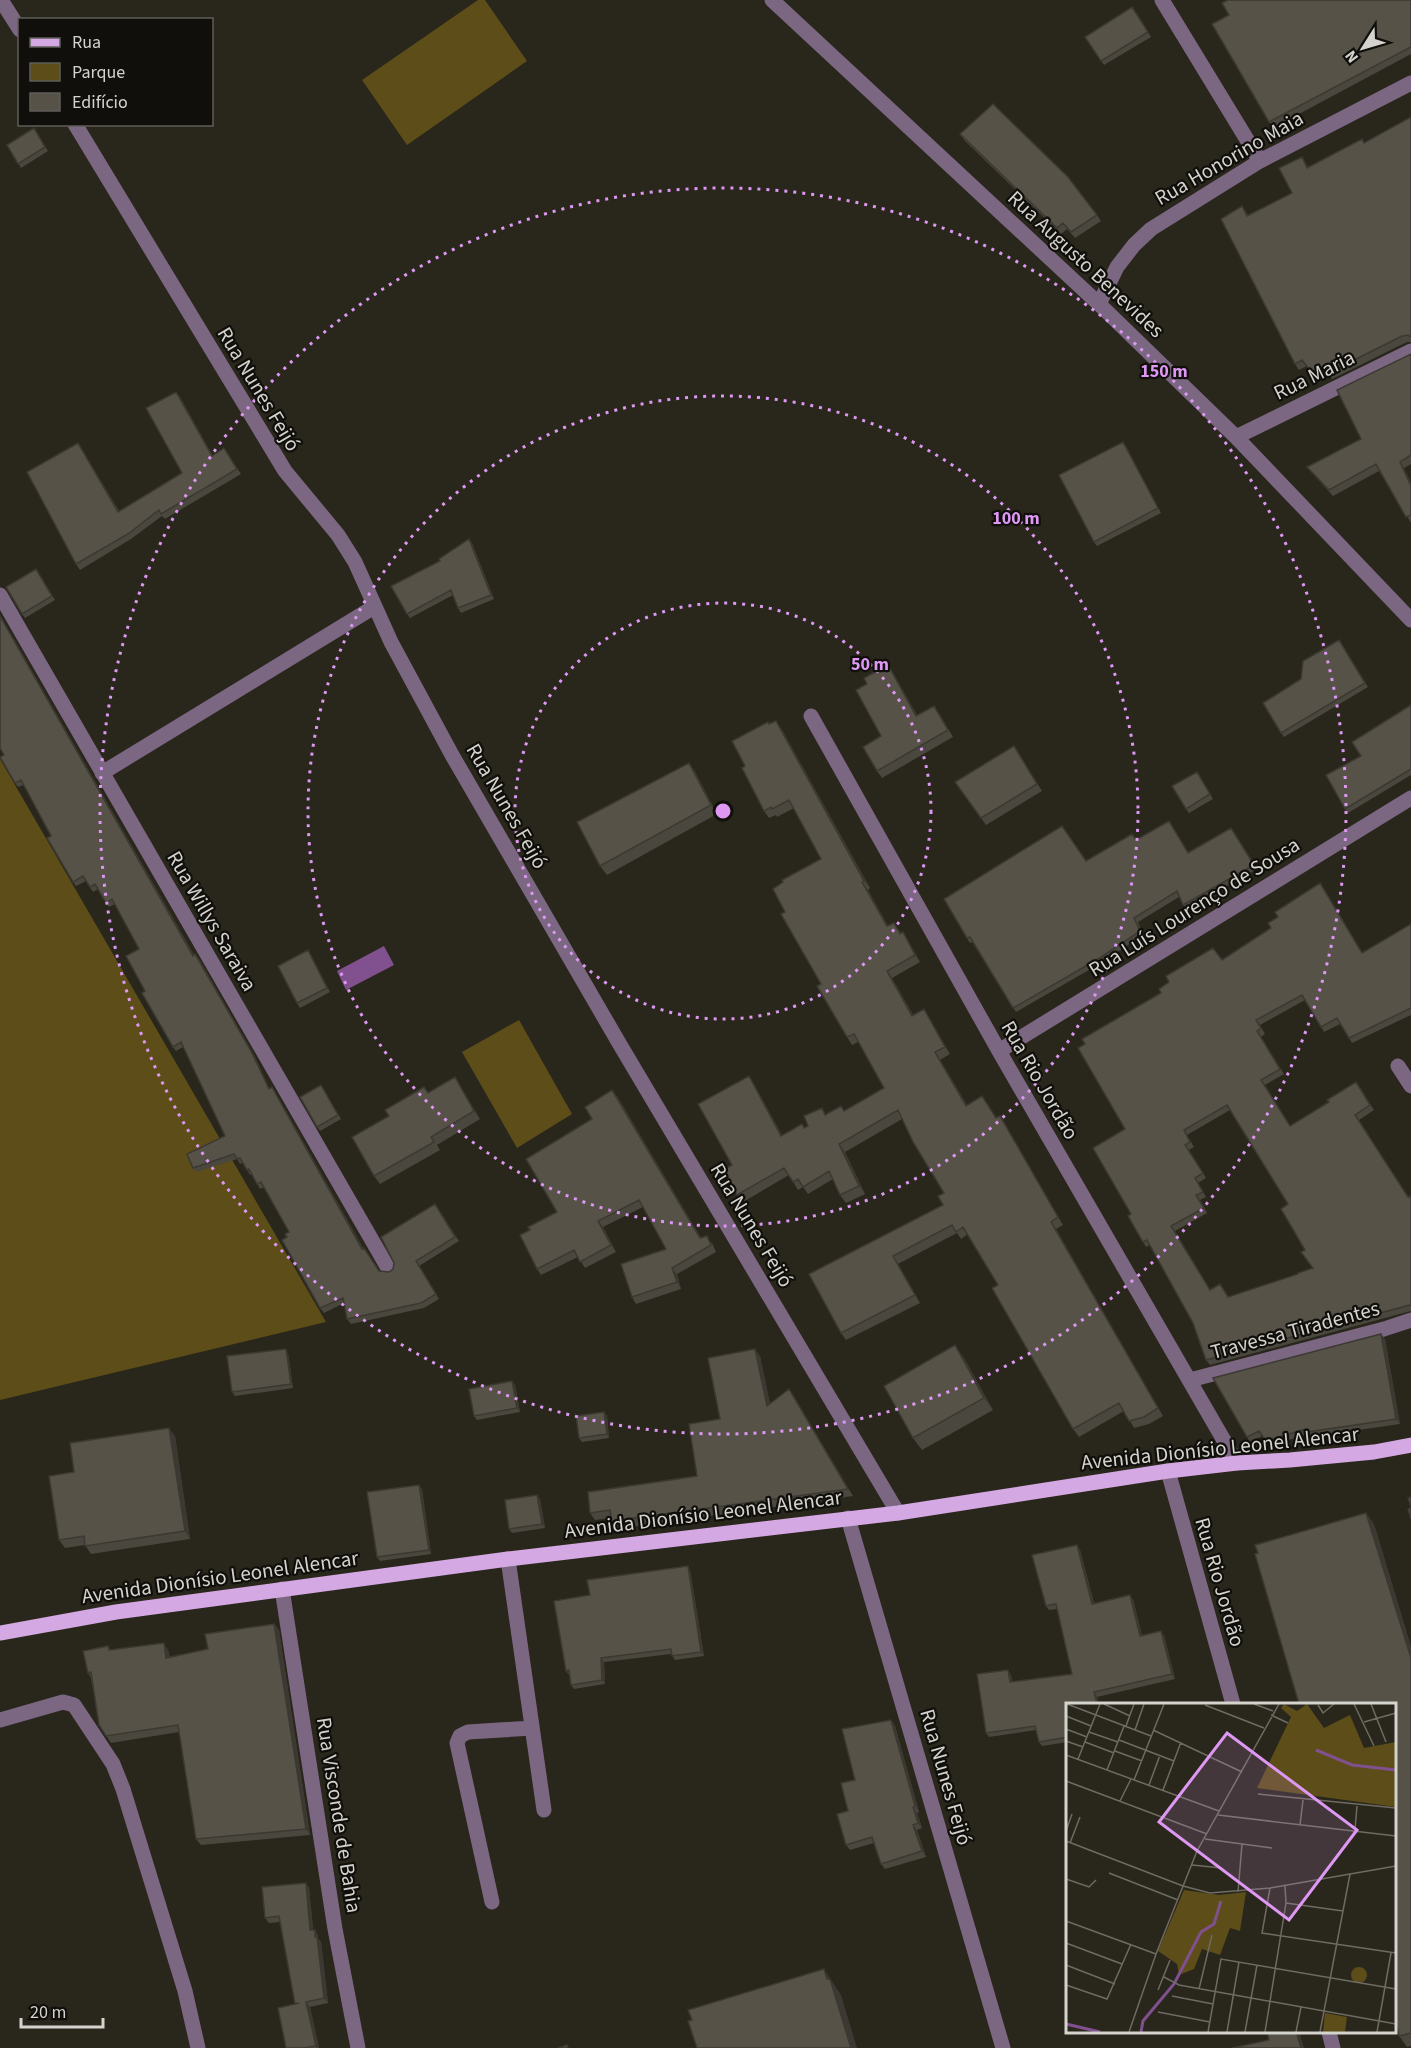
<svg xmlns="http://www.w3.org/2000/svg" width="1411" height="2048" font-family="'Source Sans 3',sans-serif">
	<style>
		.green { fill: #5d4d18 }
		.water { fill: #80508f }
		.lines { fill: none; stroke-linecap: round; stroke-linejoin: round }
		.minor { stroke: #7c6783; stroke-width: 15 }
		.major { stroke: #d4a8e2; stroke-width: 15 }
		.wall { fill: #4a473e; fill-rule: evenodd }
		.shaded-wall { fill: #3c3932 }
		.building { fill: #565248; stroke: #3c3932; stroke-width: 1.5; fill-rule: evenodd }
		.ring { fill: none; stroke: #de98f3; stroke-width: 3; stroke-dasharray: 3 6 }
		.labels { text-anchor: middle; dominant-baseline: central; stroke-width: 4.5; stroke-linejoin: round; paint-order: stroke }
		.street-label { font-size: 21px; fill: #d5d3cd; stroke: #100f0b }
		.inset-river { fill: none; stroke: #80508f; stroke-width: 3 }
		.inset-road { fill: none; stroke: #6e6b63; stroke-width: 1.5 }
		.view { fill: #de98f3; fill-opacity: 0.15; stroke: #de98f3; stroke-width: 3 }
		.inset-edge { fill: none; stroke: #d5d3cd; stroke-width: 3 }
		.centre { fill: #de98f3; stroke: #100f0b; stroke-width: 3 }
		.ring-label { font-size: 18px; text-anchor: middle; font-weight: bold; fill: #de98f3; stroke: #100f0b; stroke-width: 4.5; stroke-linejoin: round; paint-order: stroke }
	</style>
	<rect width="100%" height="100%" fill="#29261c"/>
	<path class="green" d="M478 0H485L527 61 407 145 362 80Z
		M0 759 326 1322 0 1400Z
		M519 1020 572 1114 517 1148 462 1052Z"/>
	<path class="water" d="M384 946 394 965 346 990 337 971Z"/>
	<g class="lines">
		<path class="minor" d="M1 0 20 30
			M772 0 1099 304 1236 437 1411 620
			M1162 0 1260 161
			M75 124 285 471 338 535 355 562 391 642 452 755 619 1043 898 1513
			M1099 304 1117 267 1134 245 1151 229 1260 161 1411 83
			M1236 437 1411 351
			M0 595 388 1268
			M811 716 999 1051 1237 1463
			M102 773 374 607
			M999 1051 1411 798
			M1398 1066 1411 1086
			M1190 1380 1384 1329 1411 1320
			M1168 1471 1233 1704
			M848 1518 1003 2048
			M508 1559 544 1810
			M282 1589 335 1929 358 2048
			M0 1720 63 1702 74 1705 113 1764 123 1789 185 1991 198 2048
			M492 1902 457 1743 460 1736 468 1732 532 1728
			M1329 2032 1333 2048"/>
		<path class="major" d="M0 1633 116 1612 508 1559 898 1513 1168 1471 1237 1463 1290 1460 1374 1452 1411 1445"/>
	</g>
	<path class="wall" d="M1411 0V54L1273 128 1269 122 1229 15Z
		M1132 7 1151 37 1104 65 1085 37Z
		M1411 117V342H1407L1332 379 1329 375 1317 380 1307 366 1299 370 1295 364 1242 206 1248 215 1292 193 1302 157 1308 167 1362 139 1365 143Z
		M34 128 48 151 21 168 7 145Z
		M960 134 1097 215 1101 221 1075 238 1067 229 1061 234 964 140Z
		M1411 354V464L1404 468 1411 483V523L1379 471 1333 496 1312 473 1307 467 1361 439Z
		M180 397 212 455 228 454 241 474 165 519 162 516 131 539 80 570 76 564 78 443 119 511 182 473Z
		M1126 446 1161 513 1097 546 1094 542Z
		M472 543 494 599 461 613 458 608 453 595 410 618 407 614Z
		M36 569 55 600 25 618 22 614Z
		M0 615 194 955 199 959 254 1055 269 1088 286 1111 363 1248 380 1271 389 1272 393 1269 435 1204 459 1241 419 1266 439 1299 424 1308 351 1324 347 1319 344 1303 324 1313 320 1308 287 1237 289 1232 264 1187 260 1189 252 1174 250 1175 243 1162 240 1164 237 1159 196 1172 193 1168 225 1136 183 1047 176 1051 173 1047 145 991 139 949 115 904 109 907 98 889 93 892 86 881 76 886 73 882 51 836 24 785 18 787 15 783 4 755Z
		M1339 640 1368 687 1284 737 1281 733 1301 679Z
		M888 665 917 715 939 713 953 737 882 778 877 771 881 736 867 684Z
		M1411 705V775L1348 813 1345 809 1361 756Z
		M770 724 781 728 870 888 868 890 888 926 894 923 901 933 908 940 920 962 892 978 913 1015 929 1017 950 1054 940 1060 967 1105 988 1104 996 1118 1000 1116 1063 1225 1056 1229 1163 1416 1149 1424 1134 1428 1124 1411 1079 1437 1073 1429 998 1285 968 1234 961 1239 957 1233 898 1264 920 1303 846 1340 841 1333 809 1274 943 1205 944 1193 902 1119 845 1152 865 1194 846 1203 840 1195 833 1179 808 1194 803 1187 798 1190 789 1175 743 1202 737 1195 732 1165 754 1084 782 1136 804 1128 827 1114 845 1111 884 1088 858 1042 852 1045 847 1037 785 912 821 859 794 808 777 817 776 815 769 818 764 811Z
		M1014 746 1042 791 986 825 955 782Z
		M689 763 695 772 717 814 607 875 600 866Z
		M1197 772 1213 799 1189 813 1186 809Z
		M1169 821 1188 852 1231 828 1257 869 1186 909 1179 897 1138 922 1143 935 1101 963 1016 1012 972 942 970 943 967 938 1087 861 1136 840Z
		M1320 883 1362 953 1411 924V1015L1352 1043 1340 1024 1324 1032 1305 1000 1260 1025 1265 1034 1261 1037 1284 1074 1265 1085 1290 1126 1360 1087 1374 1110 1359 1120 1408 1197 1411 1198V1311L1210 1365 1206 1360 1193 1323 1150 1245 1146 1247 1143 1242 1131 1214 1125 1129 1222 960 1271 928 1278 917ZM1230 1110 1288 1204 1312 1268 1298 1274 1228 1297 1220 1284 1210 1290 1175 1231 1207 1213 1200 1200 1206 1197 1198 1183 1206 1178 1189 1150 1194 1147 1187 1135Z
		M311 955 330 992 300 1008 297 1003Z
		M455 1077 480 1119 437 1145 440 1150 380 1184 374 1176 428 1093Z
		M324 1090 341 1119 320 1131 317 1127Z
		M617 1096 701 1238 712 1243 716 1252 677 1274 681 1289 636 1304 632 1297 666 1249 643 1207 603 1227 616 1252 585 1268 578 1257 541 1275 537 1269 530 1230 557 1212 592 1119Z
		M1385 1339 1400 1424 1310 1437 1308 1434 1269 1446 1262 1436 1250 1442 1247 1437Z
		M288 1353 293 1388 235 1396 232 1392Z
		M760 1356 770 1404 789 1389 853 1496 617 1529 612 1521 611 1518 595 1520 590 1513 697 1476 720 1419Z
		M964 1358 993 1410 922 1450 913 1438Z
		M515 1385 520 1412 477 1420 474 1416Z
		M604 1412 607 1416 609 1438 582 1442 579 1438Z
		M175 1436 190 1539 91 1554 85 1545 65 1548 59 1540 74 1472Z
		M422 1489 431 1554 380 1561 377 1557Z
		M537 1495 540 1499 545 1528 512 1533 509 1529Z
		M1374 1524 1411 1647V2046L1407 2047 1395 2030V1704Z
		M1077 1545 1080 1550 1094 1603 1133 1599 1142 1636 1164 1635 1175 1679 1097 1697 1099 1704H1068V1742L1042 1746 1039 1742 1036 1730 989 1737 986 1733 1011 1675 1012 1682 1072 1674 1057 1609 1049 1610 1046 1606Z
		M690 1570 704 1656 675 1660 671 1654 604 1662 605 1684 574 1689 571 1685 569 1675 566 1671 590 1595Z
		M274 1624 279 1630 310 1835 201 1845 196 1839 179 1732 111 1743 99 1725 91 1678 88 1673 108 1646 111 1650H168L170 1657 208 1649Z
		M891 1720 895 1726 919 1812 917 1813 922 1828 917 1830 926 1857 885 1869 881 1864 874 1843 850 1850 846 1845 848 1811 855 1780Z
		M306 1883 309 1888 313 1930 318 1935V1939L321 1942 328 2003 310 2007 319 2048H286L295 2004 280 1922 269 1923 265 1918Z"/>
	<path class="shaded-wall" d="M176 392 180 397 216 461 212 456Z
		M1123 442 1126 446 1161 513 1158 508Z
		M1400 462 1404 468 1411 483V486Z
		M469 539 472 543 494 599 491 595Z
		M0 615 197 960 193 956Z
		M888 665 893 672 921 723 916 716Z
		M776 721 781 728 870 888 864 881Z
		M689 763 695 772 717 814 711 805Z
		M862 882 868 890 892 934 887 926Z
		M903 932 908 940 920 962 915 955Z
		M308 950 311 955 330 992 327 988Z
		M195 954 254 1055 272 1094 269 1089Z
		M887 971 892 978 918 1023 912 1016Z
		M924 1009 929 1017 950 1054 945 1047Z
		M935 1052 940 1060 972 1113 966 1106Z
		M749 1076 754 1084 787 1144 781 1136Z
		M455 1077 460 1086 480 1119 474 1111Z
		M612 1090 617 1096 705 1245 700 1238Z
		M275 1092 286 1111 366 1253 362 1249Z
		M1000 1116 1005 1124 1063 1225 1058 1217Z
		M839 1144 845 1152 865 1194 859 1186Z
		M598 1221 603 1227 616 1252 611 1245Z
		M1051 1222 1056 1229 1163 1416 1158 1408Z
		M672 1268 677 1274 681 1289 677 1282Z
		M1381 1334 1385 1339 1400 1424 1396 1419Z
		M955 1345 964 1358 993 1410 984 1398Z
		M286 1349 288 1353 293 1388 291 1384Z
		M755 1349 760 1356 772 1413 767 1406Z
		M512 1381 515 1385 520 1412 517 1408Z
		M789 1389 794 1396 853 1496 848 1489Z
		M604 1412 607 1416 609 1438 607 1434Z
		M169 1428 175 1436 190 1539 185 1531Z
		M419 1485 422 1489 431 1554 429 1550Z
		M537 1495 540 1499 545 1528 542 1524Z
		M1366 1513 1374 1524 1411 1647V1659Z
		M1077 1545 1080 1550 1095 1608 1092 1604Z
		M688 1566 690 1570 704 1656 701 1652Z
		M1130 1595 1133 1599 1143 1641 1140 1636Z
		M274 1624 279 1630 310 1835 306 1829Z
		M1161 1631 1164 1635 1175 1679 1172 1674Z
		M164 1643 168 1650 171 1664 166 1658Z
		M601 1658 604 1662 605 1684 602 1680Z
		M1008 1670 1011 1675 1013 1687 1010 1682Z
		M1094 1692 1097 1697 1099 1704H1097Z
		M891 1720 895 1726 919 1812 915 1806Z
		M913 1807 917 1813 922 1828 918 1823Z
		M913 1825 917 1830 926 1857 922 1851Z
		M306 1883 309 1888 314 1935 310 1930Z
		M315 1930 318 1935V1939L321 1942 328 2003 324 1998 315 1937Z
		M824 1969 841 1995 857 2048H851Z
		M306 2002 310 2007 319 2048H317L316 2046Z
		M1296 2031H1299L1304 2048H1301Z"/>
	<path class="building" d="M1228 0H1411V47L1269 122 1212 24 1229 15 1222 3Z
		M1132 7 1148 32 1101 61 1085 37Z
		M993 104 1068 177 1097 215 1071 232 1063 223 1057 228 960 134Z
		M1411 117V337L1408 335 1402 336 1328 373 1325 368 1313 374 1302 360 1295 364 1221 219 1242 206 1247 216 1292 193 1279 168 1302 157 1307 168 1362 139 1364 143Z
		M34 128 45 147 18 164 7 145Z
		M1411 354V455L1400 462 1411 486V515L1406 517 1376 464 1329 490 1307 467 1361 439 1337 390Z
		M176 392 212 456 224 448 237 469 161 514 159 510 128 534 76 564 27 472 78 443 118 512 182 473 146 408Z
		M1123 442 1158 508 1094 542 1059 475Z
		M469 539 491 595 458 608 451 590 407 614 391 586 440 561 439 559Z
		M36 569 52 596 22 614 6 587Z
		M0 616 193 956 195 954 251 1051 269 1089 272 1087 283 1107 362 1249 364 1248 379 1271 389 1272 393 1269 394 1263 381 1237 435 1204 443 1217 455 1237 416 1261 436 1294 421 1303 347 1319 343 1298 320 1308 282 1240 287 1237 285 1234 289 1232 261 1182 257 1184 249 1169 247 1170 240 1158 237 1159 234 1154 193 1168 187 1154 225 1136 181 1042 173 1047 142 993 145 991 126 956 139 949 112 899 106 903 95 884 90 887 83 876 73 882 47 838 51 836 21 780 15 783 0 757 4 755 0 748Z
		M1339 640 1365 683 1281 733 1263 703 1301 679 1303 661Z
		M888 665 916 716 934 706 948 730 877 771 863 747 881 736 856 690 867 684 864 678Z
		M1411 705V769L1345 809 1326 775 1361 756 1352 742Z
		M776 721 864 881 862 882 887 926 894 923 900 934 903 932 915 955 887 971 912 1016 924 1009 945 1047 935 1052 966 1106 982 1096 996 1118 1000 1116 1058 1217 1051 1222 1158 1408 1144 1417 1129 1421 1119 1403 1073 1429 992 1288 998 1285 963 1227 956 1232 952 1225 893 1256 915 1295 841 1333 809 1274 943 1205 938 1196 944 1193 913 1142 898 1110 839 1144 859 1186 840 1195 829 1171 803 1187 798 1179 793 1182 784 1168 737 1195 723 1170 732 1165 698 1104 749 1076 781 1136 802 1124 804 1128 808 1126 804 1116 822 1108 825 1115 841 1106 844 1111 884 1088 854 1034 847 1037 817 986 821 984 781 914 785 912 773 889 783 882 782 880 821 859 789 800 772 809 771 807 764 811 742 768 745 766 732 741 768 722 769 724Z
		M1014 746 1037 784 981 818 955 782Z
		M689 763 711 805 600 866 577 822Z
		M1197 772 1210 794 1186 809 1172 786Z
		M1169 821 1188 853 1231 828 1254 865 1183 905 1177 891 1134 918 1140 931 1098 959 1013 1008 970 937 967 938 944 899 1062 826 1086 861 1132 834 1136 840Z
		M1320 883 1362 953 1411 924V1008L1349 1038 1337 1018 1321 1027 1302 995 1256 1020 1261 1028 1257 1031 1280 1069 1261 1080 1290 1126 1329 1102 1327 1100 1356 1082 1370 1105 1355 1115 1408 1197 1410 1196 1411 1199V1307L1410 1305 1206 1360 1193 1323 1147 1240 1143 1242 1128 1216 1131 1214 1093 1148 1125 1129 1078 1048 1085 1044 1082 1039 1161 993 1159 989 1169 982 1166 976 1213 948 1222 960 1271 928 1268 923 1278 917 1275 912ZM1227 1105 1288 1204 1281 1209 1305 1250 1301 1252 1313 1268 1298 1273V1274L1228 1297 1220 1284 1210 1290 1171 1226 1204 1208 1196 1195 1203 1192 1195 1178 1203 1173 1185 1145 1190 1142 1184 1130Z
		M308 950 327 988 297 1003 278 966Z
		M455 1077 474 1111 431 1137 434 1142 374 1176 352 1137 389 1116 385 1110 424 1087 428 1093Z
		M321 1085 338 1115 317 1127 300 1097Z
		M612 1090 700 1238 707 1236 711 1245 672 1268 677 1282 632 1297 621 1264 666 1249 639 1200 598 1221 611 1245 580 1262 574 1250 537 1269 520 1235 530 1230 528 1227 557 1212 526 1159 592 1119 585 1107Z
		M1381 1334 1396 1419 1307 1432 1306 1429 1266 1441 1259 1431 1247 1437 1213 1378Z
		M955 1345 984 1398 913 1438 884 1386Z
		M286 1349 291 1384 232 1392 227 1356Z
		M755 1349 767 1406 789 1389 848 1489 612 1521 610 1510 590 1513 588 1492 697 1476 689 1424 720 1419 708 1358Z
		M512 1381 517 1408 474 1416 469 1389Z
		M604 1412 607 1434 579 1438 576 1416Z
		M169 1428 185 1531 85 1546 84 1536 59 1540 49 1476 74 1472 70 1443Z
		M419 1485 429 1550 377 1557 367 1492Z
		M537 1495 542 1524 509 1529 505 1500Z
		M1411 1497V1507L1408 1498Z
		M1411 1508V1519L1408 1509Z
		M1366 1513 1411 1658V2033L1399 2036 1397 2028 1395 2029V1704H1299L1255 1554 1258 1553 1255 1545Z
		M1077 1545 1092 1604 1130 1595 1140 1636 1161 1631 1172 1674 1094 1692 1097 1704H1068V1737L1039 1742 1035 1726 986 1733 977 1674 1008 1670 1010 1682 1072 1674 1056 1604 1046 1606 1032 1555Z
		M688 1566 701 1652 672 1656 671 1649 601 1658 602 1680 571 1685 569 1670 566 1671 554 1601 590 1595 587 1580Z
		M274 1624 306 1829 196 1839 178 1725 106 1736 99 1725 91 1672 88 1673 83 1651 108 1646 109 1650 164 1643 166 1658 208 1649 205 1634Z
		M891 1720 915 1806 913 1807 918 1823 913 1825 922 1851 881 1864 872 1837 846 1845 837 1814 848 1811 841 1783 855 1780 842 1729Z
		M306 1883 310 1930H315V1937H317L324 1998 306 2002 316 2046 304 2048H286L278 2008 299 2003 295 2004 279 1916 265 1918 262 1887Z
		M824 1969 827 1979H830L851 2048H697L688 2021 692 2020 688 2010Z
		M1267 2031H1296L1301 2048H1232L1269 2040Z
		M567 2045 568 2048H558Z"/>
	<g class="ring">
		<circle cx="723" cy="811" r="208"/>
		<circle cx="723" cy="811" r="415"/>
		<circle cx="723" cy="811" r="623"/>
	</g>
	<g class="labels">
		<g class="street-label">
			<text transform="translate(1229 158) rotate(-30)">Rua Honorino Maia</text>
			<text transform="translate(1086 264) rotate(43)">Rua Augusto Benevides</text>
			<text transform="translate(1314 375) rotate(-26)">Rua Maria</text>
			<text transform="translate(259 389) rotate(59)">Rua Nunes Feijó</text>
			<text transform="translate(507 806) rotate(60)">Rua Nunes Feijó</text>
			<text transform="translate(1194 907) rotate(-32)">Rua Luís Lourenço de Sousa</text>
			<text transform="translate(212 921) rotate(60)">Rua Willys Saraiva</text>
			<text transform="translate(1040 1080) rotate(60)">Rua Rio Jordão</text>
			<text transform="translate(752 1225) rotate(59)">Rua Nunes Feijó</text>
			<text transform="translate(1295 1330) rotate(-15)">Travessa Tiradentes</text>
			<text transform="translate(1220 1448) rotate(-6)">Avenida Dionísio Leonel Alencar</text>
			<text transform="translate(703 1514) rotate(-7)">Avenida Dionísio Leonel Alencar</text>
			<text transform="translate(220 1577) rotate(-8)">Avenida Dionísio Leonel Alencar</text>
			<text transform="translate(1220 1582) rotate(74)">Rua Rio Jordão</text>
			<text transform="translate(946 1777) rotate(74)">Rua Nunes Feijó</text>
			<text transform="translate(339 1815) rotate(81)">Rua Visconde de Bahia</text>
		</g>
	</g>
	<g transform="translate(1066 1703)">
		<rect width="330" height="330" fill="#29261c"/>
		<path d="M218 1 231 8 241 1 258 25 284 12 298 45 330 39V104L191 85 225 14 215 5ZM118 187 153 192 180 189 174 228 164 225 154 252 136 246 128 266 113 272 111 261 92 248ZM285 272a8 8 0 1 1 16 0a8 8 0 1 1-16 0ZM259 310 281 314 279 329H257Z" fill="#5d4d18"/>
		<path class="inset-river" d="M250 47 286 62 330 67M0 321 34 329M75 329 77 318 108 281 135 229 148 221 155 198"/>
		<path class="inset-road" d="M1 1 85 33M38 1 64 13M188 1 207 8M288 1 308 43M305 1 320 39M139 2 198 25M252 2 257 10 268 1M205 12 222 20M0 13 25 23M298 19 330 10M60 23 68 1M0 26 21 34M69 27 78 1M87 27 176 69M23 29 52 39M53 37 108 58M0 38 17 44M19 39 48 50M49 48 76 58M0 52 153 108M12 56 34 1M41 67 58 23M68 77 98 1M0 78 141 131M83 82 94 52M97 87 115 39M192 91 330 105M54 98 65 76M152 112 330 133M234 122 237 97M289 127 291 103M0 128 6 111M139 136 206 145M0 138 117 183 144 190 204 185 330 163M4 140 14 114M126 162 156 165M43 170 112 197M0 176 23 184 30 177M204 185 196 230 330 250M172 189 176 141M220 200 277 208M0 218 90 251 131 148 213 1M0 240 56 261M0 262 49 281M98 274 113 282 330 321M0 282 41 296 65 241M133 286 146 232M92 287 104 257M106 293 147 301M92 309 144 319M63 329 90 251M142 329 155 256 330 286M161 329 173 259M179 329 191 262M199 329 220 200 219 183M230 329 235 304M254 329 284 171M311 329 325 250"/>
		<path class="view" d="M161 30 291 127 223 217 93 119Z"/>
		<rect width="330" height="330" class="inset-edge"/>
	</g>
	<circle cx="723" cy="811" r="9" class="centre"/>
	<g class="ring-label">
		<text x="1164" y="377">150 m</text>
		<text x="1016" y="524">100 m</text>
		<text x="870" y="670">50 m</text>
	</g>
	<rect x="18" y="18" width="195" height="108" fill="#100f0b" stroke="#5f5d59" stroke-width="1.5"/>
	<rect x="30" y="38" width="30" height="9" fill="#d4a8e2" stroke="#5f5d59" stroke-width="1.5"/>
	<text x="72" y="48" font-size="18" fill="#d5d3cd">Rua</text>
	<rect x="30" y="63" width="30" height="18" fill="#5d4d18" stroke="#5f5d59" stroke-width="1.5"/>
	<text x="72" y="78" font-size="18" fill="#d5d3cd">Parque</text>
	<rect x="30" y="93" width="30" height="18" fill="#565248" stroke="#5f5d59" stroke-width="1.5"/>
	<text x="72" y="108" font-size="18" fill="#d5d3cd">Edifício</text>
	<g transform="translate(1363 48) rotate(233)" stroke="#100f0b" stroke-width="4.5" paint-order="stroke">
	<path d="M0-4.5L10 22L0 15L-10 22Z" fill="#d5d3cd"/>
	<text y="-9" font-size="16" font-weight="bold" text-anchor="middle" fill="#d5d3cd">N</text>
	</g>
	<path d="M21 2018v9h82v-9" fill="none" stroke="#d5d3cd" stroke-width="3"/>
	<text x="30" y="2018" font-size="18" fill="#d5d3cd" stroke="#100f0b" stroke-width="4.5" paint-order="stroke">20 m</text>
</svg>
